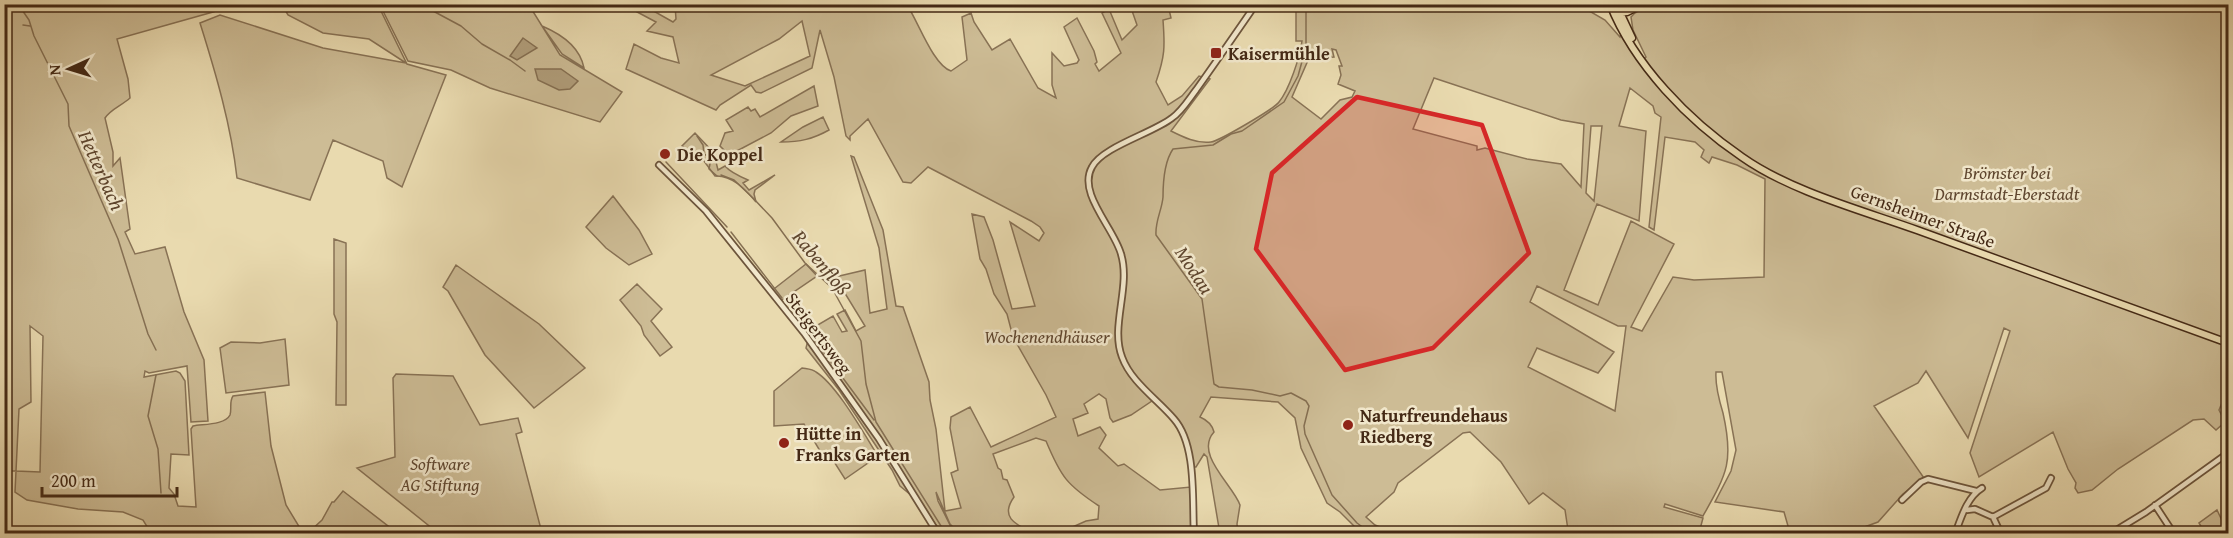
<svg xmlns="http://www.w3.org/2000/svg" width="2233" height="538" font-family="'Gentium Book Plus',serif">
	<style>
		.green { fill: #cdbc95; stroke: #887255; stroke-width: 1.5; fill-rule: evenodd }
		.water { fill: #b19e7b; stroke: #856f52; stroke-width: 1.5 }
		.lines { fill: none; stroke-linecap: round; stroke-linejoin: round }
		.stream { stroke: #856f52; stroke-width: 1.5 }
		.minor-casing { stroke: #6d553c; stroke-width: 8 }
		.major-casing { stroke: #442915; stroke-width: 9 }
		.minor { stroke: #f1e7cb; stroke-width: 4.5 }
		.major { stroke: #e9daaf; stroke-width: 6 }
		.marked { fill: #d62828; fill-opacity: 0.2; stroke: #d62828; stroke-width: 4.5; stroke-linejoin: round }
		.poi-dot { fill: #8f2418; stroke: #f1e7cb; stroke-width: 2 }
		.labels { text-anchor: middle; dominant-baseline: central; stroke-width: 5; stroke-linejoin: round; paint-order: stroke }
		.poi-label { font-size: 18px; font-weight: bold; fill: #442915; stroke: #f1e7cb; text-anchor: start }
		.park-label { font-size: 18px; font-style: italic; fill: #5f462f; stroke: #f1e7cb }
		.street-label { font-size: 18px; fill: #442915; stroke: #f1e7cb }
		.water-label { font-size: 20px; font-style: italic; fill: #5f462e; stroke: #f1e7cb }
	</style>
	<rect width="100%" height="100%" fill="#e9daaf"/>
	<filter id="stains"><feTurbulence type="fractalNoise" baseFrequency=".00333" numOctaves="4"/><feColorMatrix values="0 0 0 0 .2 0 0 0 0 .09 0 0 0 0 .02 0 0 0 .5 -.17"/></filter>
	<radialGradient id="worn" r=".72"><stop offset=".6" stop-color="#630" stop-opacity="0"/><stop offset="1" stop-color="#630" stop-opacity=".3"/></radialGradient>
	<path class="green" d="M889 4V9L907 5C918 21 933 65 951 71L967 60 962 17 971 13 974 22 992 50 1010 39 1038 88 1056 98 1052 85V53L1064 66 1077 63 1079 60 1064 27 1077 18 1094 51 1097 62 1095 64 1099 71 1121 53 1102 13 1109 9 1122 40 1137 25 1130 5H1168L1171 18 1163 20C1165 47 1165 56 1156 82L1168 105 1182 96 1199 76 1210 79 1171 131C1183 137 1197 144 1211 142 1219 141 1274 109 1279 102 1289 90 1300 57 1302 41H1296V5H1579L1605 20 1620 37 1622 32 1640 62 1646 57 1633 30 1631 17C1644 0 1677 9 1695 11L1696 7 1689 5H2228V395L2222 403 2219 410 2225 422 2216 430 2204 419 2193 420 2118 469 2092 490 2078 493 2075 488 2076 483 2068 469 2053 432 1979 477 1970 453 2010 331 2004 328 1968 438 1926 371 1918 383 1874 406 1924 478 1903 494 1878 522 1848 533H1843L1842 531 1833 533H1790L1784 512 1715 502 1731 471 1736 450 1722 372H1716C1715 386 1719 400 1723 413 1734 462 1727 473 1703 516L1665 504 1664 507 1703 518 1699 533H1563L1568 530 1565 510 1543 493 1529 504 1501 462 1470 432 1463 433 1398 483 1394 492 1366 517 1375 525 1394 533 1362 534 1340 512 1327 503 1301 448 1295 418 1278 402 1211 397 1200 417C1207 420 1212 424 1214 432 1194 454 1233 485 1240 505L1237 524 1238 533 1220 534 1207 457 1204 454 1196 467H1191L1182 431 1155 399 1131 415 1113 422 1110 418 1106 399 1099 394 1084 404 1088 413 1073 419 1078 436 1100 427 1106 435 1099 448 1118 466 1124 464 1160 490 1191 487 1194 530H1181V534L1059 533 1086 521 1098 519 1099 506C1067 485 1061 477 1046 441L1036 438 993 454 998 468 1001 470 1003 479 1007 480 1014 497C999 518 1017 525 1033 533H959L950 524 936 492 938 501 954 533H941L923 505 900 486 892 470 839 390 806 348 808 340 804 333 833 316 842 332 847 331 837 314 845 310 856 331 865 326 835 277 865 270 870 313 887 309 879 248 851 156 854 157 883 230 896 306 903 307 929 382 930 400 936 429 945 511 961 508 951 473 958 470 950 428 951 417 970 407 991 447 1056 417 1046 395 1013 337 1007 314 994 294 986 269 980 259 972 214 984 217 993 240 1012 309 1035 306 1010 222 1039 241 1044 233 1040 227 1031 221 928 167 911 183 903 182 868 119 850 136V140L846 136 834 77 820 30 812 68 761 93 756 92 751 85 720 105 716 110 626 69 634 44 661 58 679 63 673 37 647 31 656 22 624 5H643L673 22 676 19 675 5ZM802 21 810 56 745 86 711 75 779 39ZM1332 49 1336 50 1342 66H1339L1341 75 1338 84 1355 91 1352 97 1340 100 1321 119 1292 97 1309 58V53L1319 52V58L1334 57ZM1434 78 1561 120 1584 124 1581 187 1561 164 1527 159 1485 148 1477 150V146L1413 129ZM1630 88 1653 106 1655 113 1661 117 1649 227 1654 230 1665 137 1695 142 1704 150 1701 157 1709 163 1712 157 1737 165 1765 179 1764 277 1694 280 1673 277 1642 331 1631 327 1674 244 1631 221 1598 305 1564 290 1597 204 1639 221 1646 131 1619 126ZM1591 126H1602L1594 201 1586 193ZM1537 286 1618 326H1626L1615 411 1528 367 1537 348 1598 373 1614 352 1530 302Z
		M5 5H199L213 12 117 39 128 79 130 98C121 106 111 109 105 118L113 152V166L120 158 130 229 125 232 135 254 165 247 184 312 204 360 208 421 191 422 187 366 149 373 145 371 144 377 176 371 180 373 185 381 189 455 171 454 169 488 174 494 178 506 196 507 191 429 193 426C203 424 225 425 230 415 232 408 229 402 233 396L265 392 271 446 286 505 303 533H270L266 528 250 534 151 533 143 520 123 512 78 509 27 500 15 492 16 471H5ZM30 326 43 336 40 472 16 471 19 409 31 402Z
		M282 5H378L407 64 446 75 402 187 387 178 383 161 333 140 310 200 237 178C231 125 216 74 200 23L220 15 323 48 406 63 369 39 323 33 288 15Z
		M380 5H529L560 55 622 92 600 122 490 88 451 70 408 61Z
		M542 26C561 34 580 47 584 68L562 54Z
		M814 86 818 106 791 116 771 133 716 162 718 170 725 166C730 172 741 177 748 180L743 183 749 190 775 175 755 190 754 194 756 202C745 189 732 175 715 176L704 161 682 146 695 133 713 152 715 159 725 151 720 146 725 133 733 131 726 120 748 107 751 111 755 109 760 117Z
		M823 117 829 130C813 139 800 142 781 142L803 127Z
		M613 196 639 230 652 254 629 265 606 248 586 227Z
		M334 239 346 243V405H336L337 322 334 314Z
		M806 264 817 276 779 302 770 292Z
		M456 265 539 324 585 368 534 408 485 355 448 291 443 287Z
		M637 284 662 309 651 321 672 347 660 356 644 335 641 326 620 300Z
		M285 339 289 385 226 393 220 348 231 342 260 343Z
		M802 368C807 369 812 369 816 372 837 385 864 434 878 456L845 479 833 460 826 461 804 424 774 426V391Z
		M396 374 453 376 480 425 518 418 522 432 516 434 542 533H438L357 468 395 457 393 378Z
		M343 491 388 526 383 533H308L322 520 332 502H334Z
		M2217 510 2226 529 2228 528V533H2205L2199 523Z"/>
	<path class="water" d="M523 38 537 48 517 60 510 56Z
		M535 69H561L578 81 570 89 559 90 538 80Z"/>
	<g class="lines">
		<path class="stream" d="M18 4 29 20 34 36 68 104 69 126 118 239 148 334 156 350
			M420 4 461 26 482 44 510 60 525 71
			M1306 4V47L1298 76 1284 102 1242 131 1231 134 1213 145 1173 149C1164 162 1163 182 1163 197 1162 210 1155 221 1156 235L1202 299 1214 384 1219 387 1252 390 1280 396 1291 393 1306 401 1309 406 1304 426 1305 434 1332 495 1357 523 1372 534
			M23 25 30 26
			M697 136 703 145 704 154 711 158 709 169 717 176
			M666 162 727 227
			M721 175 734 180 753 198 772 218 805 263 832 288 861 341 866 384 876 422 946 534
			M731 232 782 298
			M794 312 874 420
			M156 375 148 416 158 449 161 493"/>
		<g class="minor-casing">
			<path id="minor" d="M659 165 706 211 804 333 879 439 938 534
				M1902 500 1921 482 1928 479 1976 491
				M2155 505 2174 534
				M1967 510 1975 509 1993 517 2001 534
				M1993 517 2046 488 2051 478
				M1194 534C1192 500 1197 445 1174 419 1157 399 1131 382 1122 357 1110 326 1131 287 1121 254 1114 228 1077 193 1092 167 1102 147 1153 133 1172 118 1182 111 1189 99 1196 90 1216 62 1236 33 1256 4
				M1955 534C1961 518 1967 497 1982 488
				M2110 534 2146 512 2228 453"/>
		</g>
		<g class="major-casing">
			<path id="major" d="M1610 4C1634 65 1689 121 1742 157 1790 191 1861 210 1917 230 2021 268 2125 305 2228 343
				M1616 4 1632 38
				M1679 4 1696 7 1714 4
				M1615 12 1633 4
				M1617 13 1627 12 1643 4"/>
		</g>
		<use href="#minor" class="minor"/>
		<use href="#major" class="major"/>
	</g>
	<path class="marked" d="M1357 97 1482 125 1529 253 1433 348 1345 370 1256 249 1272 173Z"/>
	<g class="poi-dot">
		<rect x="1210" y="47" width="12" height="12" rx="3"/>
		<circle cx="665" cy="154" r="6"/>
		<circle cx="1348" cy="425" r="6"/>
		<circle cx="784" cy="443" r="6"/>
	</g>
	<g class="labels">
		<g class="poi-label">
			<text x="1228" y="53">Kaisermühle</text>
			<text x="677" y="154">Die Koppel</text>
			<text x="1360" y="415">Naturfreundehaus<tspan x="1360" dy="21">Riedberg</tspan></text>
			<text x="796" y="433">Hütte in<tspan x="796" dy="21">Franks Garten</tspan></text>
		</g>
		<g class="park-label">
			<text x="2007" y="172">Brömster bei<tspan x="2007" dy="21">Darmstadt-Eberstadt</tspan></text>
			<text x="1047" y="336">Wochenendhäuser</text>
			<text x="440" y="463">Software<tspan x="440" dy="21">AG Stiftung</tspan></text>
		</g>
		<g class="street-label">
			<text transform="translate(1923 216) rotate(20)">Gernsheimer Straße</text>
			<text transform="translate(819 333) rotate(53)">Steigertsweg</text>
		</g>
		<g class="water-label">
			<text transform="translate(102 170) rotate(66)">Hetterbach</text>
			<text transform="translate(822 262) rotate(50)">Rabenfloß</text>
			<text transform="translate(1195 270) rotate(57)">Modau</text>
		</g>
	</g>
	<rect width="2233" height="538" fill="none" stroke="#e9daaf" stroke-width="24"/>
	<rect x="6" y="6" width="2221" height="526" fill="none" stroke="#442915" stroke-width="3"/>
	<rect x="12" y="12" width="2209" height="514" fill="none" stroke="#442915" stroke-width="1.5"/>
	<g transform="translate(69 69) rotate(266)" stroke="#f1e7cb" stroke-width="4.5" paint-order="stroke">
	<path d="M0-4.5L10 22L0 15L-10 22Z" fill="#442915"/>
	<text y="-9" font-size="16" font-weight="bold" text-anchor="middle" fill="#442915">N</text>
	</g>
	<path d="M42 487v9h135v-9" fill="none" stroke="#442915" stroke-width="3"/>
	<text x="51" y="487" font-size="18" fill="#442915" stroke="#f1e7cb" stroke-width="4.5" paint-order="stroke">200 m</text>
	<rect width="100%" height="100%" filter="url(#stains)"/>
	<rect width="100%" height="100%" fill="url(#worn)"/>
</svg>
